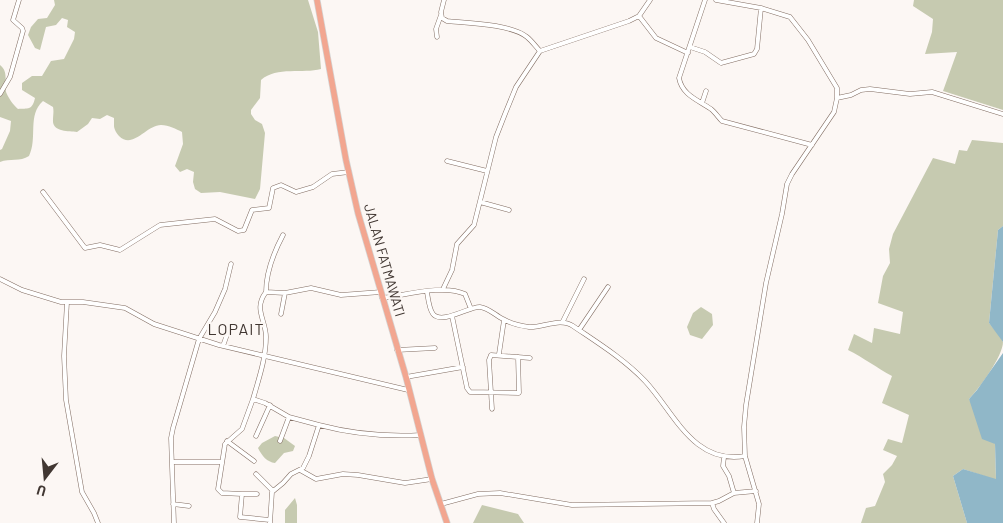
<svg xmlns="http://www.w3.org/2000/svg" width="1003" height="523" font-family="Barlow,sans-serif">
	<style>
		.green { fill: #c6cab0 }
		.water { fill: #90b7c8 }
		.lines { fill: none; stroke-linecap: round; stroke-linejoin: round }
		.minor-casing { stroke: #826d62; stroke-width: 5 }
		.trunk-casing { stroke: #d5d3d2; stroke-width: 7 }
		.minor { stroke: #fff; stroke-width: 4 }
		.trunk { stroke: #f2a690; stroke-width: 5.5 }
		.labels { text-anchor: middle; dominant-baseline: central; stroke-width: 4.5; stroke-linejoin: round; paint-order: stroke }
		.street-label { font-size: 14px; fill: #413732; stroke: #fcf7f4 }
		.quarter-label { font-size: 16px; letter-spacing: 1px; fill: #413732; stroke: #fcf7f4 }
	</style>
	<rect width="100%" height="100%" fill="#fcf7f4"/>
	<path class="green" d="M54 0H308L318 32 321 69C303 74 277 66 261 80L260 98 251 110V114L255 120 262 124 265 133 260 189 255 199 220 192 201 193 195 189 193 182 194 172 187 169 180 172 175 166 183 144 182 132C176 129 169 125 161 125 146 125 133 150 119 136 117 134 114 129 114 126 114 123 114 121 114 118L107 115 100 119 92 118 88 124 77 132C69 131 52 132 53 120 53 115 54 112 53 107L43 101C27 115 38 138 29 156 20 162 10 158 0 162V150L2 149 10 131 11 121 0 117V65C9 72 4 82 6 92 8 97 13 105 18 109 28 108 32 111 35 98L22 90V83L32 76H42L51 61 64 59 74 39 75 32 67 27 68 20 62 18 56 25 46 27 40 50 35 48 28 35 31 27 38 19 47 18 55 5Z
		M914 0H1003V110L943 91 957 52 925 54 932 32 933 19 913 6Z
		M972 140 1003 143V226L998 230 989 323C993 328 1001 336 1003 342 1003 356 979 389 969 399L995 444 996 480 963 469 953 476 967 523H861L866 508 875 506 885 482 883 474 892 465 897 456 883 450 888 439 902 443 909 415 882 403 892 376C877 368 864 358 848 350L854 334 872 343 874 328 900 334 903 312 878 303 883 276 890 263 889 249 893 234 933 158 955 164 959 150 967 151Z
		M701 307 712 314 713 325 702 339 690 335 687 327 693 313Z
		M275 436 284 438 295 446 293 451 284 453 275 463C267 462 262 456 258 448L262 443Z
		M295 498 297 505V523H285V510Z
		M482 505 518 514 524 523H473Z"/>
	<path class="water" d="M1003 226V342L989 323 998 230Z
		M1003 353V523H967L953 476 963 469 996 479 995 444 982 439 969 399 977 390Z"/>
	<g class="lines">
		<g class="minor-casing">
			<path id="minor" d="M444 0 441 12 442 18 447 21C468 23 511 24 527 37 532 41 536 47 540 51
				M705 0 679 78C682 95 698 100 711 109 715 112 718 117 722 121L812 145
				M716 0 761 8 790 17 808 40 837 88V98L834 112 792 174 787 184 782 214 766 283 746 405 744 427 745 456
				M639 16 656 38 688 53
				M437 37 436 29 441 15
				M690 47 705 52 721 63 754 54 757 49 761 8
				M0 94 10 77 23 31 22 28 13 20 19 0
				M837 98 851 95 861 90 870 89 910 94 932 92 1003 114
				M702 103 706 91
				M447 161 487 171
				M43 192 85 248 100 245 120 250 160 225 215 219 238 231 244 230 252 210 269 208 273 188 281 185 296 192 313 187 332 174 349 172
				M480 202 509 210
				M0 279 22 290 61 302H83L125 308 154 324 219 345 408 390
				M443 289 452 270 457 244 474 225 496 137 505 114 516 87 540 51 629 21 639 16 650 0
				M266 292C266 273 274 252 283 235
				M427 292C428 298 429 309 433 314 442 325 470 306 480 307 489 308 496 316 503 319 510 323 521 326 529 327 543 328 560 317 573 326 598 343 624 359 645 381 674 412 693 465 745 456L759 504 757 523
				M382 298C406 295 444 284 465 294L471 309
				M67 302 64 356 66 400 82 492 94 513 98 523
				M281 314 285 293
				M452 316 467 388 470 392 519 393 518 357
				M563 321 584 279
				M579 330 608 287
				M223 346 230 326
				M397 350 435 348
				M499 354 504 320
				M406 377 463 367
				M253 399 242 429 225 444 218 489 222 493 242 494 240 517 270 520
				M492 409 489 360 491 355 530 358
				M319 425 289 417 265 403 253 399C259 378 266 358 266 337 266 320 253 309 266 292L285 293 311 288 341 295 381 292
				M256 436 270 405
				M227 441 254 461
				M280 441 289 417
				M724 457 723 466 729 476 734 493
				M172 462H222
				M300 470 316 479 343 474 358 475 405 483 432 479
				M256 474 273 491
				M242 494H257
				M712 503 714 509 724 523
				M173 504 189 506
				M441 504 478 494 500 493 572 505 712 503 719 501 734 493 756 491
				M174 523 171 438 173 428 199 339 215 312 225 289 231 264
				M270 523 272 492 283 483 291 474 303 468 309 456 319 425C353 434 386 437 421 435"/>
		</g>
		<g class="trunk-casing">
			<path id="trunk" d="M317 0 346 160 358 213 406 377 432 479 447 523"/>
		</g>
		<use href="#minor" class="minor"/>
		<use href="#trunk" class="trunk"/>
	</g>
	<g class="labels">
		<g class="street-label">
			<text transform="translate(385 260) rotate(74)">JALAN FATMAWATI</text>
		</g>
		<g class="quarter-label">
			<text x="236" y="328">LOPAIT</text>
		</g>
	</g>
	<g transform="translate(45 478) rotate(196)" stroke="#fcf7f4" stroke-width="4" paint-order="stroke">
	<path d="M0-4L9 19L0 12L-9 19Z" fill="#413732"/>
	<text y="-8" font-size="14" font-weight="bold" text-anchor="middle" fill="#413732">U</text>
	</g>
</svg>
